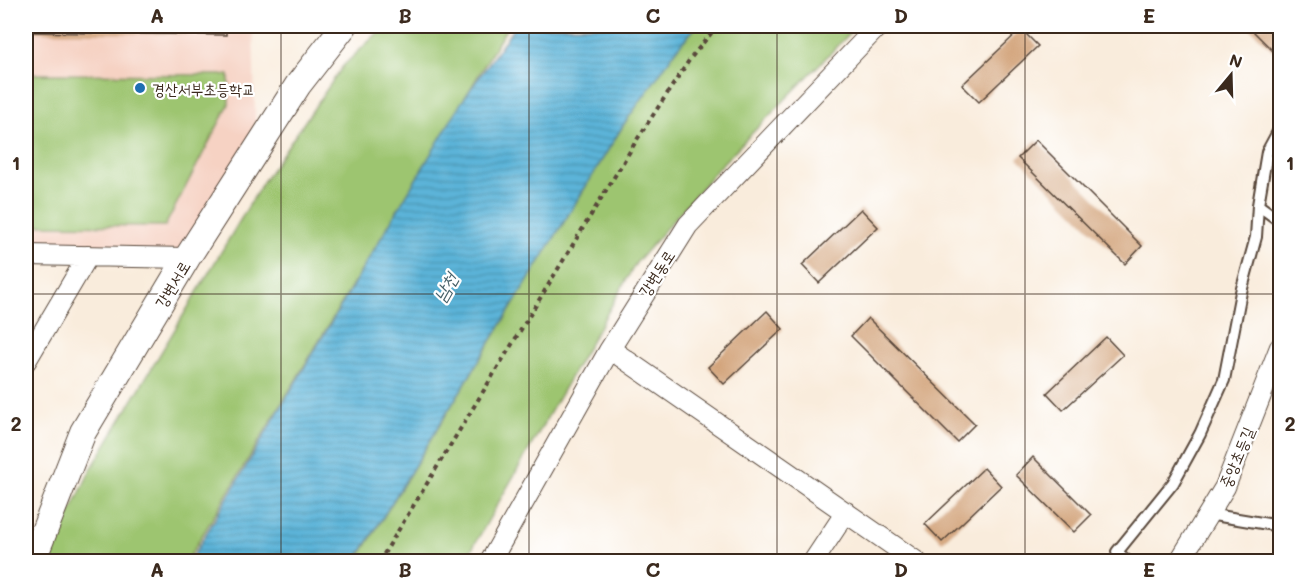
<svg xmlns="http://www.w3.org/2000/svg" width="1306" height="587" font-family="Mali,'Poor Story',sans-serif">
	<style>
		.built { fill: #f6d2c3 }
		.green { fill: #9dc570; stroke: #6c7847; stroke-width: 1.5 }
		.water { fill: url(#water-rules); stroke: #4b6f7c; stroke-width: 1.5 }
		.building { fill: #d3a47b }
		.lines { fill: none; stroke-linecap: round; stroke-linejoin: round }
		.service-casing { stroke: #58473a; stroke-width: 14 }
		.minor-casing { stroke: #58473a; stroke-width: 22 }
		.tertiary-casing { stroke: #58473a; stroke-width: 28 }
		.path { stroke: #58473a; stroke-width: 4; stroke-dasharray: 4.5 4.5; stroke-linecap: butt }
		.service { stroke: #fff; stroke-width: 10 }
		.minor { stroke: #fff; stroke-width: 20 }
		.tertiary { stroke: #fff; stroke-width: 26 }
		.grid { fill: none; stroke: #3b2a1e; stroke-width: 1.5; stroke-opacity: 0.55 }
		.poi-dot { fill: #1f6fb2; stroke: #fff; stroke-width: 2 }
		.labels { text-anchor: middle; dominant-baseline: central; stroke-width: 4.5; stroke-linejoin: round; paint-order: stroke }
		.poi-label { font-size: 16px; fill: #3b2a1e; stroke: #fff; text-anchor: start }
		.street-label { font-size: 16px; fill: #3b2a1e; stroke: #fff }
		.water-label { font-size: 18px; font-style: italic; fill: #486169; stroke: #fff }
		.neatline { fill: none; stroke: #3b2a1e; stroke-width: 2 }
		.grid-label { font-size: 20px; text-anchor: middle; font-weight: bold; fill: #3b2a1e }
	</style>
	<defs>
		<pattern id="water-rules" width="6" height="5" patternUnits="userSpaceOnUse" patternTransform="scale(1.5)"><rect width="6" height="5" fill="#5bb4d9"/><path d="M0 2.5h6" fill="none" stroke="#4c93af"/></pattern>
	</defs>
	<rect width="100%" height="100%" fill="#fff"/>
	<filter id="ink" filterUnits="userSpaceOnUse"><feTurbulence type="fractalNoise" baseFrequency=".0167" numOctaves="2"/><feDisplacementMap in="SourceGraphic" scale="12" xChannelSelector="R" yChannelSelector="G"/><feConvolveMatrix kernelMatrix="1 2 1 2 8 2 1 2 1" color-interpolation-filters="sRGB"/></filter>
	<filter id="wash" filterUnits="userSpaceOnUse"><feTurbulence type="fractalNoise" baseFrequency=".008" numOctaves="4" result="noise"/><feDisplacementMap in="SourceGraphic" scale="24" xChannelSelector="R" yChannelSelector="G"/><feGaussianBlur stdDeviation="1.35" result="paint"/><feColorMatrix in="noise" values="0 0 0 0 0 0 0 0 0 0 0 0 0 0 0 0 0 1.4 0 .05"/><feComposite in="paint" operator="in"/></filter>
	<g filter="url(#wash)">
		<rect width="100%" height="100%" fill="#f9ecdc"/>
		<path class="built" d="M26 26H253L256 151 187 258 26 255Z"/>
		<path class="green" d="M385 26H508L187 561 47 562 90 471 263 182 343 66Z
			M697 26H857L722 164 636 263 465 561 356 562 624 124 679 46Z
			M26 74 229 75V104L165 226 26 225Z"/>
		<path class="water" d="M515 26H697L679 46 624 124 356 561H190L461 103Z"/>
		<g id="blocks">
			<path class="building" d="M26 26H226V35L26 32Z
				M1248 26H1280V58Z
				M1021 29 1038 46 979 102 962 85Z
				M1036 140 1142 246 1125 264 1018 158Z
				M861 209 878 227 819 283 802 265Z
				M767 311 783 329 724 384 708 367Z
				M868 318 975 424 957 442 851 336Z
				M1106 337 1123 355 1063 410 1047 393Z
				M1033 457 1091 515 1074 532 1016 475Z
				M984 468 1001 486 942 542 925 524Z"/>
		</g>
	</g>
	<g filter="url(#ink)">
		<use href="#blocks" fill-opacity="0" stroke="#58473a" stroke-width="1.5"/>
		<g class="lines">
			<g class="service-casing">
				<path id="service" d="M1258 205 1280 221
					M1208 514 1280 526
					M1128 562 1117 552 1173 483 1200 434 1224 380 1241 292 1256 237 1258 205 1267 152 1280 128"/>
			</g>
			<g class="minor-casing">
				<path id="minor" d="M26 255 187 258
					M610 349 917 562
					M26 361 88 256
					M490 562 610 349 688 225 878 26
					M813 562 846 512
					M1179 562 1225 487 1280 347"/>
			</g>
			<g class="tertiary-casing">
				<path id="tertiary" d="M32 562 83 432 187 258 298 85 344 26"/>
			</g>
			<path class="path" d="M379 562 638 138 690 59 717 26"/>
			<use href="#service" class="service"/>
			<use href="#minor" class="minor"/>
			<use href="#tertiary" class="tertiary"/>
		</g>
	</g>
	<path class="grid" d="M281 26V562M529 26V562M777 26V562M1025 26V562M26 294H1280"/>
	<circle class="poi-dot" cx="140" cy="88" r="6"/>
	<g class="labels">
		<g class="poi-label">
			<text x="152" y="88">경산서부초등학교</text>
		</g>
		<g class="street-label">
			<text transform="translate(656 273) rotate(-57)">강변동로</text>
			<text transform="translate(172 284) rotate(-59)">강변서로</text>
			<text transform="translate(1236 457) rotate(-67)">중앙초등길</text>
		</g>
		<g class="water-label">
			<text transform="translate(445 287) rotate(-60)">남천</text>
		</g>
	</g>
	<rect width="1306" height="587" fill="none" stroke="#fff" stroke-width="66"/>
	<g transform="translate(1231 75) rotate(19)" stroke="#ffffff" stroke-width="4.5" paint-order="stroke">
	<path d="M0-4.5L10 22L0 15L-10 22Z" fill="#3b2a1e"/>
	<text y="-9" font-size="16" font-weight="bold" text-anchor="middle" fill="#3b2a1e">N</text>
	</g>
	<rect x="33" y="33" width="1240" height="521" class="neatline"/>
	<g class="grid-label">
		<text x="157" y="23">A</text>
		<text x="405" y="23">B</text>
		<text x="653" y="23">C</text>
		<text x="901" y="23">D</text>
		<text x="1149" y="23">E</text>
		<text x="16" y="170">1</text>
		<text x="1290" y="170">1</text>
		<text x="16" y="431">2</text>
		<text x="1290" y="431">2</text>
		<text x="157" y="577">A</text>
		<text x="405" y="577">B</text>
		<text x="653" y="577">C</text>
		<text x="901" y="577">D</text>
		<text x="1149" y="577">E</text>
	</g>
</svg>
